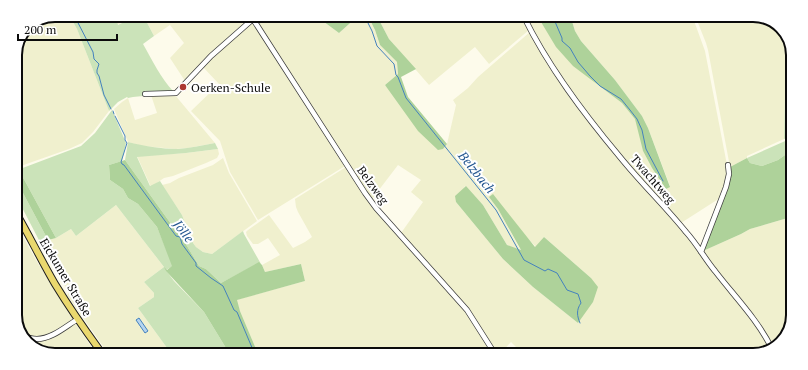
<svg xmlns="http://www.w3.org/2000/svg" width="808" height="370" font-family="'PT Serif',serif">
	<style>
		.farmland { fill: #f0f0ce; fill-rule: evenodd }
		.green { fill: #cbe3b9 }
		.forest { fill: #aed29a }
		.water { fill: #b5d4ef; stroke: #4482be }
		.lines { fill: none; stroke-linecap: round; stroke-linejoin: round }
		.stream { stroke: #4482be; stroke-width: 1 }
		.minor-casing { stroke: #3e3e3e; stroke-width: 6 }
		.major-casing { stroke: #1c1c1c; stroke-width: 8 }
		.minor { stroke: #fff; stroke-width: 4.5 }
		.major { stroke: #ead86e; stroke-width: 6 }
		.poi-dot { fill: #ac3832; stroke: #fff; stroke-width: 1.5 }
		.labels { text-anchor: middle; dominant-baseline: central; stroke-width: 4; stroke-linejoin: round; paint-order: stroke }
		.poi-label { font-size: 12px; fill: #0b0b0b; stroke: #fff; text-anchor: start }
		.street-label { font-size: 12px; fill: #0b0b0b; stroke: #fff }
		.water-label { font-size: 13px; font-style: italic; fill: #22558f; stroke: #fff }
		.rim { fill: none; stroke: #0b0b0b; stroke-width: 2 }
	</style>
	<rect width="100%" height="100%" fill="#fdfbeb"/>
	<path class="farmland" d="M55 15H69L77 29 109 111 93 132 82 143 69 149 15 168V52L27 26Z
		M115 15H138L117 25Z
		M143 15 248 16 250 19 185 81 170 58 184 43 170 25 154 36Z
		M258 16H316L339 33 358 16H366L370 20 375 30 380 45 397 62 398 74 385 85 443 149 447 144 456 105 453 100 468 88 478 77 530 32 562 84 686 233 760 329 771 350 754 355 517 354 520 351 511 342 500 354H498L468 308 401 233 423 202 411 192 421 180 398 165 372 199 255 20ZM465 186 483 205 507 245 521 251 498 209 489 197 536 247 544 237 591 278 578 323 533 287 503 259 456 202Z
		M377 16 522 17 529 30 489 64 475 47 429 85 389 39Z
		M526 17H538L539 20 597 84 622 103 636 119 643 151 652 168 666 189 670 186 648 128 642 116 615 80 581 41 575 31 571 18 572 17 693 18 705 51 727 165 725 185 720 198 681 223 616 150 587 113 549 59Z
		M696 18H769L786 32 793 52 792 97 785 98 784 139 747 156V158L730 167 708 50 706 43Z
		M252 22 345 166 258 220 230 172 220 141 191 111 219 84 202 66Z
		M151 95H175L215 143 188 148 176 149 142 146 128 142 114 109 122 102 128 98 135 120 157 113Z
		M218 149 219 154 217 158 206 163 173 176 164 178 151 187 137 156 186 153Z
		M223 158 229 173 257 221 212 254 203 252 196 247 193 243 182 215 162 185 170 183 179 178 213 165Z
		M346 167 370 203 466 311 493 354 260 353 256 349 240 311 236 300 305 281 301 264 265 272 262 265 280 255 268 238 258 244H253L247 236 246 232 248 230 269 215 293 248 305 242 312 237 298 212 296 207 295 199Z
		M116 205 164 267 144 282 154 293V297L138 308 170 352H107L67 295 69 293 41 244 48 240 56 238 71 229 76 236Z
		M791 217 790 331 776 348 774 349 762 328 744 303 720 276 703 253V251L741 234 750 229Z
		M15 222 36 260 72 318 71 322 48 335 39 338 21 334 15 318Z
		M75 323 95 352H39L22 338 39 340Z"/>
	<path class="green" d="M69 15H115L118 25 138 15H143L154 36 143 44C152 60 161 78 173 91L143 92V96L133 97 128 98 127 97 118 102 109 111 77 29Z
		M792 97V120L791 121 792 125V136L784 139 785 98Z
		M112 110 126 143 122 161 109 165 110 180 123 189 128 198 138 204 157 227 173 266 166 270 165 269 174 281 204 312 229 353 170 352 138 308 154 297V293L144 282 164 267 116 205 76 236 71 229 56 238 20 172V169L81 146 95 133Z
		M792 138V150L778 160 762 166 750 163 747 158Z
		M128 142C144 146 161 149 178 149 190 148 203 145 215 143L218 149 186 153 137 157 150 186 160 181 182 215 193 243 196 247 203 252 212 254 243 231 244 234 261 264 259 263 221 283 206 269 199 266 181 236 179 235 125 160Z
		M15 178 48 240 41 244 15 194Z"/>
	<path class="forest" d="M316 16H326L332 19 337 16H358L339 33Z
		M366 16H377L389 39 416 69 401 77 408 97 447 144 443 149 438 150 418 131 385 85 398 74 397 62 380 45 375 30 370 20Z
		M538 17H572L571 18 575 31 581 41 615 80 642 116 648 128 670 187 666 189 652 168 643 151 635 119 622 103 573 66 556 47Z
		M792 150 791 217 750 229 741 234 703 251 728 187 730 167 747 158 750 163 762 166 778 160Z
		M125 160 179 235 185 238 184 241 199 266 206 269 221 283 259 262 262 265 265 272 301 264 305 281 237 300 240 311 256 349 260 353H229L204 312 166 271 164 267 167 270 172 266 157 227 138 204 128 198 123 189 110 180 109 165Z
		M20 172 56 238 48 240 15 178V176Z
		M466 186 483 205 507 245 521 250 498 209 489 197 493 194 535 247 544 237 591 278 598 287 593 302 578 323 533 287 503 259 456 202 455 196Z"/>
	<path class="water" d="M139 318 148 331 145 333 136 320Z"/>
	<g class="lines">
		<path class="stream" d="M74 15 93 52 94 59 99 64 97 70V73L99 76 104 95 111 109
			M362 16 367 21 372 31 377 46 394 64 396 75 398 77 406 98 496 210 524 260 545 271 548 269 557 273 567 290 578 294 581 303C576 310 577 316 580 323
			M553 17 562 38V41L570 48 578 62 590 76 600 86 621 99 630 110 637 119 642 130 646 149 663 181
			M113 111 114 114
			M115 116 125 136V140L127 143 121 162 122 164 124 165 176 236 180 237 182 244 196 263V266L211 278 223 286 234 310 237 312 253 350 256 353"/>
		<g class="minor-casing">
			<path id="minor" d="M251 16 365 193 376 208 467 310 495 354
				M524 17C549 68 584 114 620 157 641 183 665 206 686 232 697 244 705 259 715 271 735 297 758 320 772 349
				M145 94 176 93 211 56 253 19
				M701 252 726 187 729 174 728 165
				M21 335C26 337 32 339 37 339 52 339 66 326 78 319"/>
		</g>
		<g class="major-casing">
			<path id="major" d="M15 211C29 235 41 260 55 284 69 307 85 330 101 352"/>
		</g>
		<use href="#minor" class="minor"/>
		<use href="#major" class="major"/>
	</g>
	<circle class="poi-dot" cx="183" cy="87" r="4"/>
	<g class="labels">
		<g class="poi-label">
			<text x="191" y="87">Oerken-Schule</text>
		</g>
		<g class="street-label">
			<text transform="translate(653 179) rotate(49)">Twachtweg</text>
			<text transform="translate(373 185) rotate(54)">Belzweg</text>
			<text transform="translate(66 277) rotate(59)">Eickumer Straße</text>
		</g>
		<g class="water-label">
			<text transform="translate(477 172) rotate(51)">Belzbach</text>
			<text transform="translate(184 231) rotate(52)">Jölle</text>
		</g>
	</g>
	<path d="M0 0H808V370H0ZM55 22H753A33 33 0 0 1 786 55V315A33 33 0 0 1 753 348H55A33 33 0 0 1 22 315V55A33 33 0 0 1 55 22Z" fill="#fff" fill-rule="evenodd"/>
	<path class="rim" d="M55 22H753A33 33 0 0 1 786 55V315A33 33 0 0 1 753 348H55A33 33 0 0 1 22 315V55A33 33 0 0 1 55 22Z"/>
	<path d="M18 34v6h99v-6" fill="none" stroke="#0b0b0b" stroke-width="2"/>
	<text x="24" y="34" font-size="12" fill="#0b0b0b" stroke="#ffffff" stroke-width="3" paint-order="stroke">200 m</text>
</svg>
